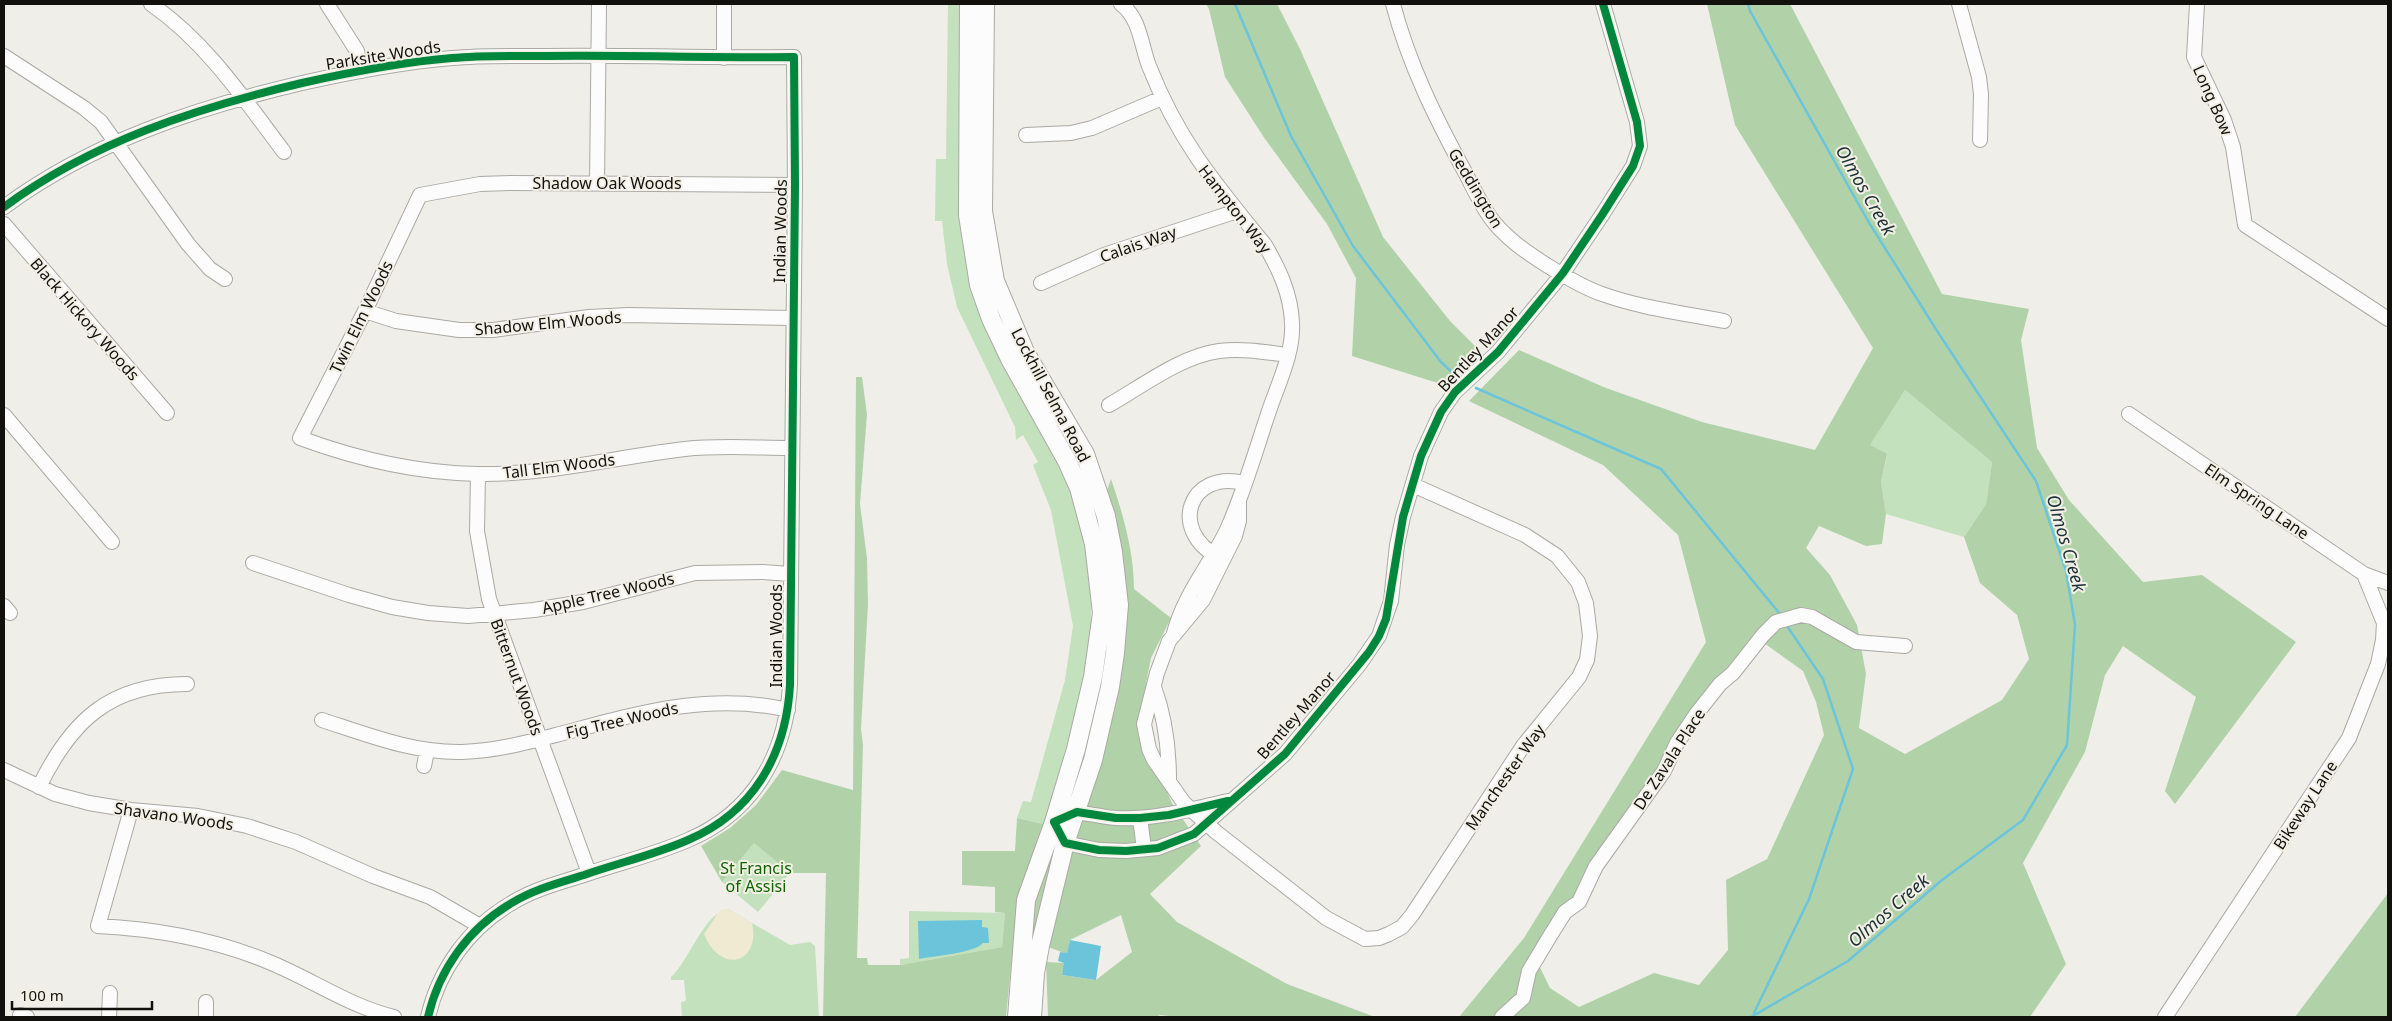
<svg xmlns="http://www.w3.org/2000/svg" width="2392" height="1021" font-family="'Noto Sans',sans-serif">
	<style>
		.green { fill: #c3e1bc }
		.forest { fill: #b1d2a9; fill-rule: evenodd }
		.sand { fill: #f0ead3 }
		.water { fill: #6cc4da }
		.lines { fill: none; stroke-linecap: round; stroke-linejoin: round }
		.stream { stroke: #6cc4da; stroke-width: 2.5 }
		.minor-casing { stroke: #aaa9a4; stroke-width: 16 }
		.major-casing { stroke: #aaa9a4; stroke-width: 20 }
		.minor { stroke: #fdfcfc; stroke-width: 14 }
		.major { stroke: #fdfcfc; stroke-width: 18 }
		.cycleway-casing { stroke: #f2f0e5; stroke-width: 11 }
		.cycleway { stroke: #00873e; stroke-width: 8 }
		.labels { text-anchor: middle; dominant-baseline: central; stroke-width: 4; stroke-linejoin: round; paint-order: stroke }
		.street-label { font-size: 16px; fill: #12110e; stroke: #f2f0e5 }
		.park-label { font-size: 16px; fill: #0d6400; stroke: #f2f0e5 }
		.water-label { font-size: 18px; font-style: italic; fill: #1d3238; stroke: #f2f0e5 }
	</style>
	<rect width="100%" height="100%" fill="#efeee8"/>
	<path class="green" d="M948 4H961L960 220C964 276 982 325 1008 374 1023 402 1041 428 1056 456 1087 519 1098 594 1087 663 1083 690 1075 715 1068 740 1060 768 1053 797 1043 824L1017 818 1023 801 1031 802 1065 680 1073 626 1051 510 1033 465 1038 462 1023 435 1016 440 1015 427 957 307 947 264 942 221H935L936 159H946Z
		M1905 390 1992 462 1986 504 1964 537 1886 514 1881 482 1887 455 1869 445Z
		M754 843 790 873 758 912 722 882Z
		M728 909 790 945 810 942 815 946 819 1017H682L681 1002 686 1001 684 980H671V977C689 961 704 913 728 909Z
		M909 911 1005 913 1002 947 900 965V959L909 958Z"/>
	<path class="forest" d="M1206 4H1277L1300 49 1383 237 1450 321 1480 351 1444 385 1352 356 1356 278 1327 224 1265 139 1225 77 1209 9Z
		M1707 4H1790L1942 294 2029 309 2021 340 2037 448 2069 500 2143 582 2202 575 2296 642 2175 804 2165 791 2196 697 2123 646 2105 675 2085 752 2023 863 2066 964 2030 1017H1459L1524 938 1706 642 1678 535 1603 465 1469 401 1519 350 1606 388 1702 422 1815 450 1873 348 1735 125ZM1905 390 1992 462 1986 504 1964 537 1980 583 2017 615 2029 659 2002 700 1905 754 1859 728 1866 674 1857 625 1830 575 1806 548 1819 526 1866 546 1882 544 1886 514 1881 482 1887 454 1870 445ZM1753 635 1803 671 1816 702 1824 735 1767 859 1726 880 1728 950 1699 985 1654 973 1579 1007 1550 988 1533 953 1577 896 1586 869 1649 781 1689 716Z
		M856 377H862L867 414 860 504 867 558 868 604 861 729 863 745 857 958H867L868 965H900L1002 947 1005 913 995 912V887L962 885V851H1015L1017 818 1043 824 1086 802 1116 680 1105 496 1111 479C1123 514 1134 552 1134 589L1171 618 1151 658 1137 729 1142 749 1161 779 1172 803 1201 846 1150 894 1177 922 1287 984 1375 1017H1178L1160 1015 1156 1017H1048L1046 962 1065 963 1062 975 1096 980 1132 952 1121 915 1070 940 1067 954 1048 947 1013 945 1006 1017H823L826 873H790L754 843 722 882 701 846 730 828 756 805 782 770 853 790Z
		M2388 893V1017H2295Z"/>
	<path class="sand" d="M728 909 752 923C761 964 720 975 704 934L720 910Z"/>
	<path class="water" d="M982 920V927L988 928 989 943H983C975 953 933 956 919 959L918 921Z
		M1070 940 1101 946 1096 980 1062 975 1064 963 1058 961 1060 952 1067 953Z"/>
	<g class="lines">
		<path class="stream" d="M1235 4 1291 136 1353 246 1441 362 1457 377
			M1748 4 1750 11 1868 221 1939 334 2036 481 2066 571 2075 625 2067 745 2023 820 1942 880 1848 961 1751 1017
			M1476 388 1661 469 1780 614
			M1754 1013 1809 899 1853 769 1823 679 1787 626"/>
		<g class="minor-casing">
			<path id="minor" d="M151 4C207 43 244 99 284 152
				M327 4 357 51 362 71
				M1121 4C1140 18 1141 45 1149 66 1178 140 1215 184 1265 245 1279 269 1291 294 1292 323 1294 354 1276 388 1267 417 1254 456 1243 495 1226 532 1209 566 1184 595 1174 633
				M1393 4C1409 65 1436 119 1466 174 1477 195 1487 218 1505 234 1524 253 1576 285 1602 294 1641 308 1683 313 1724 321
				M1959 4 1979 77 1981 94 1980 140
				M2197 4 2194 57 2224 120 2233 147 2245 225 2388 319
				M4 56 84 108 101 122 188 244 210 269 225 279
				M724 58V4
				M1026 135 1071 133 1092 128 1162 98
				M597 183 599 4
				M4 207C92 142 196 108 302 83 351 72 402 62 452 58 483 55 515 56 547 56 629 55 711 58 794 57L795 185 790 685C786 754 754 812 688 840 654 855 618 863 584 875 558 883 532 890 510 904 468 929 439 970 428 1017
				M4 224 167 413
				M1041 283 1104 255 1237 211
				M365 311 396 321 459 330H493L589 317 628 315 793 318
				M1109 405C1141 387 1181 356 1219 351 1242 348 1265 352 1288 355
				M2129 414 2364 574 2388 583
				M4 415 112 542
				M791 448C756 448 720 445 685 449 616 457 548 475 478 474 417 473 357 459 300 438L365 311 420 195 480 184 511 183 795 185
				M478 474 477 531 489 599 589 873
				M1239 502V521L1235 536 1203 600 1169 641 1157 673 1144 724 1149 749 1154 760 1184 803 1216 832 1326 918 1365 939 1379 938 1389 934 1402 927 1412 915 1523 746 1579 677 1587 660 1590 636 1586 603 1578 582 1557 556 1525 535 1413 485
				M1220 558C1167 531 1189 469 1244 483
				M253 563 349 595 392 607 428 613 468 616 534 610 583 602 695 573 763 572 790 574
				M4 606 10 613
				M1154 687C1165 717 1169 748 1169 780
				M322 720C368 735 413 753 462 752 495 751 525 743 556 735 633 715 708 691 788 710
				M424 766 427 751
				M4 770 55 794 89 803 131 810 198 816 247 826 296 842 373 876 430 897 480 926
				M39 787C71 721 110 684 187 684
				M131 810 98 926C157 929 214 939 269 962 311 979 349 1006 394 1017
				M1067 816C1083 809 1100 818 1117 818 1155 820 1192 809 1228 801
				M1140 818 1144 849
				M1061 835 1065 843 1099 850 1126 851 1158 848 1194 834 1285 754 1359 665 1379 636 1391 601 1397 545 1403 517 1421 456 1441 412 1455 392 1498 352 1563 273 1602 215 1633 166 1640 146 1637 122 1603 4
				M20 1015 27 1017
				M109 1017 110 993
				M206 1017V1002
				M1502 1017 1523 998 1529 971 1550 936 1565 912 1579 902 1596 866 1664 771 1677 743 1697 713 1720 684 1733 673 1763 635 1776 622 1801 615 1812 617 1856 642 1905 646
				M2165 1017 2349 738 2378 664 2383 640 2384 623 2364 574"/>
		</g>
		<g class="major-casing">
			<path id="major" d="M969 4 968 215 979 285 991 319 1010 359 1067 461 1079 488 1094 544 1102 613 1093 677 1076 749 1054 822 1026 900 1017 1017
				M985 4 983 211 995 281 1025 352 1085 454 1106 516 1113 552 1119 605 1115 653 1110 687 1093 760 1065 843 1040 946 1035 973 1032 1017"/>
		</g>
		<use href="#minor" class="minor"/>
		<use href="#major" class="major"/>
		<g class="cycleway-casing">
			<path id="cycleway" d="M4 207C92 142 196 108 302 83 351 72 402 62 452 58 483 55 515 56 547 56 629 55 711 58 794 57L795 185 790 685C786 754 754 812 688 840 654 855 618 863 584 875 558 883 532 890 510 904 468 929 439 970 428 1017
				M1228 801 1169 815 1140 818H1116L1077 812 1054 822 1065 843 1099 850 1126 851 1158 848 1194 834 1285 754 1369 652 1379 636 1386 619 1403 517 1421 456 1441 412 1455 392 1498 352 1563 273 1602 215 1633 166 1640 146 1637 122 1603 4"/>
		</g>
		<use href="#cycleway" class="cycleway"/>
	</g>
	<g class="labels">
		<g class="street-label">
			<text transform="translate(383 55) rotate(-9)">Parksite Woods</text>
			<text transform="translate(2213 100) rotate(66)">Long Bow</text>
			<text x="607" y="183">Shadow Oak Woods</text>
			<text transform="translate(1476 188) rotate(59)">Geddington</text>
			<text transform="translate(1235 209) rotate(52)">Hampton Way</text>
			<text transform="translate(780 231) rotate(-89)">Indian Woods</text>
			<text transform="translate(1138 244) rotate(-19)">Calais Way</text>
			<text transform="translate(361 317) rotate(-64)">Twin Elm Woods</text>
			<text transform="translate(85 319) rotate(49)">Black Hickory Woods</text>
			<text transform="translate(548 323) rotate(-5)">Shadow Elm Woods</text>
			<text transform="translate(1478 349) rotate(-47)">Bentley Manor</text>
			<text transform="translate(1051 395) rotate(62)">Lockhill Selma Road</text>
			<text transform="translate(559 466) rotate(-7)">Tall Elm Woods</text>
			<text transform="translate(2257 501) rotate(34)">Elm Spring Lane</text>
			<text transform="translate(608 593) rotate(-13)">Apple Tree Woods</text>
			<text transform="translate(776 636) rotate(-90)">Indian Woods</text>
			<text transform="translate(517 677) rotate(70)">Bitternut Woods</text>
			<text transform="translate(1296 715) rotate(-49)">Bentley Manor</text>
			<text transform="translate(622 720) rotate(-13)">Fig Tree Woods</text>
			<text transform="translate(1669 759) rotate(-57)">De Zavala Place</text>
			<text transform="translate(1505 777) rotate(-55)">Manchester Way</text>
			<text transform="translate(2305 805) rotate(-57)">Bikeway Lane</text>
			<text transform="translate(174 816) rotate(8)">Shavano Woods</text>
		</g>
		<g class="park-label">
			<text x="756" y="868">St Francis<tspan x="756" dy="18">of Assisi</tspan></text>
		</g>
		<g class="water-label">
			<text transform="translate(1866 190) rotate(60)">Olmos Creek</text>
			<text transform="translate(2067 543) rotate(74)">Olmos Creek</text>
			<text transform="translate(1888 910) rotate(-41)">Olmos Creek</text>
		</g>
	</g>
	<rect width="2392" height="1021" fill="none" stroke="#12110e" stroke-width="10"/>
	<path d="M12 1001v8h140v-8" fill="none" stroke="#12110e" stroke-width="2.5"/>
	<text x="20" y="1001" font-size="15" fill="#12110e" stroke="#f2f0e5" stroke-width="4" paint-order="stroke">100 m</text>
</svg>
